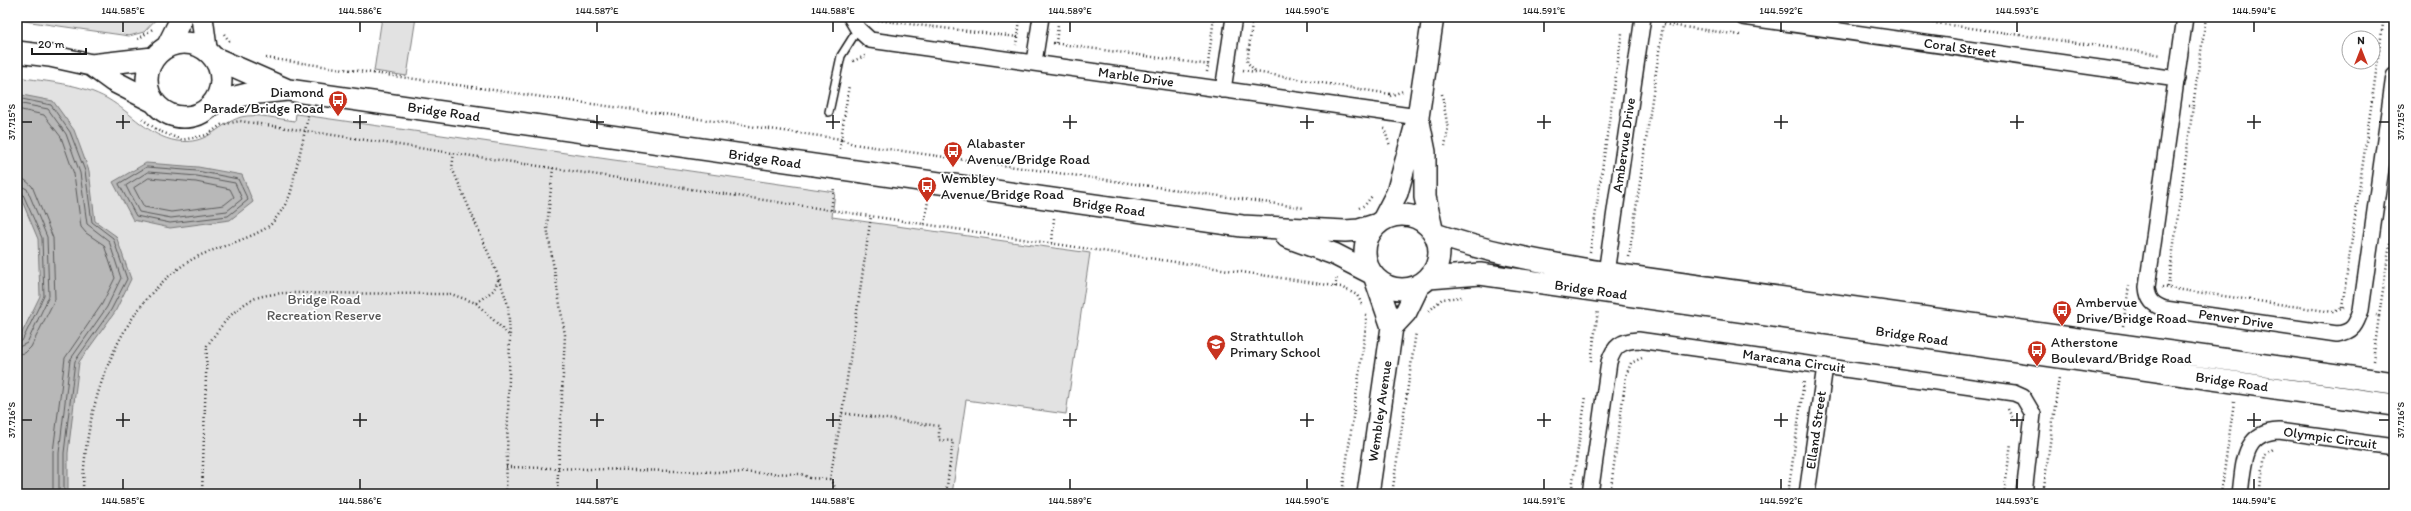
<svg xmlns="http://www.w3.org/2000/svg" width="2411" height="511" font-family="Itim,sans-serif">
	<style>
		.green { fill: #e2e2e2; stroke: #7f7f7f }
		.water { fill: #b8b8b8; stroke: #7a7a7a }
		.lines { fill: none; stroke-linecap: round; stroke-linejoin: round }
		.shore { stroke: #5a5a5a; stroke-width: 1 }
		.lane-casing { stroke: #1c1c1c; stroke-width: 10 }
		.street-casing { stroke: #1c1c1c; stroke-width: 18 }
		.secondary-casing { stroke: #1c1c1c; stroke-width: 24 }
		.path { stroke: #1c1c1c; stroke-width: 2.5; stroke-dasharray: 1 3; stroke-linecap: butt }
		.lane { stroke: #fff; stroke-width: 7 }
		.street { stroke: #fff; stroke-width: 15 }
		.secondary { stroke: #fff; stroke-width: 21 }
		.ticks { fill: none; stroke: #1c1c1c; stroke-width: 1.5 }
		.labels { text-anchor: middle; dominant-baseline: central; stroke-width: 3.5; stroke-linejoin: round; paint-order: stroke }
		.street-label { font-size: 14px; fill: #1c1c1c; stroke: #fff }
		.poi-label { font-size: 14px; fill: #1c1c1c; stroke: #fff; text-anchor: start }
		.park-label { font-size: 14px; fill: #575757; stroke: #fff }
		.neatline { fill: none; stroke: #1c1c1c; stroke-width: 1.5 }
		.ticks-label { font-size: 10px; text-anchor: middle; fill: #1c1c1c }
	</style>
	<rect width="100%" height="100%" fill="#fff"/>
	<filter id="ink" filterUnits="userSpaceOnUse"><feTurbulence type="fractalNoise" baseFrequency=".025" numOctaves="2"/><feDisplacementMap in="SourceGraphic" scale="8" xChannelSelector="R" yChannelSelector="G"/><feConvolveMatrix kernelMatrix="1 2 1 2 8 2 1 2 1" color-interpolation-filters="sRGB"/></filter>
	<g filter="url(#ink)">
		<path class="green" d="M17 17H158L144 32 129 36 17 20Z
			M382 17H416L407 76 374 71Z
			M17 77C48 82 80 83 108 99 132 113 148 136 177 141 209 145 216 125 241 117 257 113 278 119 295 121L296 114 835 192 832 217 1090 253 1066 414 966 400 952 494H17Z"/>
		<path class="water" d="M17 94 53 101 74 130 89 171 95 221 116 236 131 279 115 312 79 362 68 453V494H17V343L40 296 38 239 17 189Z
			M146 163 198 167 242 175 253 202 230 220 170 228 133 220 113 182Z"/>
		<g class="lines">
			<path class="shore" d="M17 98 51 105 70 132 85 171 92 222 113 238 127 279 111 310 75 361 64 453V494
				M17 103 48 109 66 134 80 173 87 224 109 241 121 278 107 307 70 360 59 453V494
				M17 109 44 115 61 137 74 174 81 227 86 233 104 245 115 278 102 304 65 358 53 452V494
				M147 167 197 171 238 179 248 200 228 216 170 223 136 216 119 184Z
				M148 172 197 176 235 183 242 199 227 211 171 218 139 212 126 186Z
				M17 178 25 180 32 186 53 238 55 299 31 347 25 353 17 354
				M149 178 196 182 230 189 234 197 224 205 171 212 144 207 134 188Z
				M17 184 27 189 47 237 49 296 27 343 17 348
				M17 189 22 192 42 238 44 296 22 341 17 343"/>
			<g class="lane-casing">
				<path id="lane" d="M829 112 841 56 858 29"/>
			</g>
			<g class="street-casing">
				<path id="street" d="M851 17 858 29 870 40 1418 117
					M1743 17 2177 79
					M2185 17 2147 287C2148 300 2153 305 2165 309L2337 334C2353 332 2356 325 2361 310L2394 76
					M1034 62 1041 17
					M1223 90 1234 17
					M1606 273 1643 17
					M1590 494 1609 362C1614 346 1621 341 1638 340L2014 393 2023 397 2033 414 2024 494
					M1807 494 1825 366
					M2240 494C2244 465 2242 432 2279 431L2394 447"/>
			</g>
			<g class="secondary-casing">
				<path id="secondary" d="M202 17 206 48
					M147 80a37 37 0 1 1 74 0a37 37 0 1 1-74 0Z
					M168 45 182 17
					M17 52 50 56 91 65 153 58
					M215 58 288 90
					M91 65 113 81 154 102
					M215 102 248 94 288 90 1242 226 1345 231 1359 230 1378 224
					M1419 122 1425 152V197L1432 229
					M1365 252a37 37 0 1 1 74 0a37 37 0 1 1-74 0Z
					M1383 220 1397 193 1418 117 1433 17
					M1435 234C1493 254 1545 262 1606 273L2394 383
					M1287 237 1334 254 1371 273
					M1429 278 1480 274 2394 405
					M1392 327 1406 312 1419 285
					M1368 494 1392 327 1375 278"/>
			</g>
			<path class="path" d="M876 17 877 20 1017 37 1016 45
				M1253 17 1247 62 1256 72
				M1664 17 1663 24 1740 35
				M1893 17 2162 55
				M224 34 231 43
				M1018 38 1020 17
				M138 39 154 28
				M1053 43 1210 65
				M1056 43 1058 25
				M266 58 841 139 849 85
				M853 61 865 56
				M1243 70 1390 94
				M1207 72 1214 17
				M1442 94 1448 129 1445 146
				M1390 96 1403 91
				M2189 106H2193L2206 17
				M142 119 159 131 182 140 207 135 221 125 240 121 1341 287 1357 295 1362 304
				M1384 128 1390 146
				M840 149 841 139 853 144 1305 208
				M454 153 452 168 499 278 508 305 510 336
				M553 168 547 227 565 335 557 494
				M1359 208 1365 205 1372 196
				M831 210 834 188
				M924 224 928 201
				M1052 243 1054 218
				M1590 252 1622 33
				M1629 257 1663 24
				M1335 287 1337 277
				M2162 287 2333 312 2344 308
				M2168 287 2193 106
				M476 303 494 290 499 278
				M2342 308 2384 17
				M1429 311 1442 299 1462 297
				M2379 316 2394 217
				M2123 326 2129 286
				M1591 361 1598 310
				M2373 361 2379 316 2376 315
				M2008 409 2014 422
				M842 413 871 216
				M506 467 801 474 810 478 830 479
				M83 494C83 410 116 306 191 260 211 248 261 237 273 222 278 215 285 207 288 199 292 192 293 181 295 173 300 153 305 132 309 111
				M202 494 207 346C220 327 234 307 256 298 264 295 275 294 283 293L451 294 476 303 510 336 506 494
				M835 494 836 489 830 479 842 413 939 426V440L953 441 946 494
				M1342 494 1366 326V314
				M1392 494 1416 332
				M1571 494 1586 396
				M1610 494 1626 376 1631 363 1642 358
				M1788 494 1804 381
				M2004 494 2011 443
				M2043 494 2059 377
				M2221 494 2234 402
				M2259 494 2265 455 2273 449"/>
			<use href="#lane" class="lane"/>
			<use href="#street" class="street"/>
			<use href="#secondary" class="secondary"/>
		</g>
	</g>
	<path class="ticks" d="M123 22V32M360 22V32M597 22V32M833 22V32M1070 22V32M1307 22V32M1544 22V32M1781 22V32M2017 22V32M2254 22V32M123 115V129M360 115V129M597 115V129M833 115V129M1070 115V129M1307 115V129M1544 115V129M1781 115V129M2017 115V129M2254 115V129M22 122H32M116 122H130M353 122H367M590 122H604M826 122H840M1063 122H1077M1300 122H1314M1537 122H1551M1774 122H1788M2010 122H2024M2247 122H2261M2379 122H2389M123 413V427M360 413V427M597 413V427M833 413V427M1070 413V427M1307 413V427M1544 413V427M1781 413V427M2017 413V427M2254 413V427M22 420H32M116 420H130M353 420H367M590 420H604M826 420H840M1063 420H1077M1300 420H1314M1537 420H1551M1774 420H1788M2010 420H2024M2247 420H2261M2379 420H2389M123 479V489M360 479V489M597 479V489M833 479V489M1070 479V489M1307 479V489M1544 479V489M1781 479V489M2017 479V489M2254 479V489"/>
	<defs>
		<g id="bus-pin" transform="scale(1)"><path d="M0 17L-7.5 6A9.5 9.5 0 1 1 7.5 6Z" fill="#c8321e" stroke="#fff"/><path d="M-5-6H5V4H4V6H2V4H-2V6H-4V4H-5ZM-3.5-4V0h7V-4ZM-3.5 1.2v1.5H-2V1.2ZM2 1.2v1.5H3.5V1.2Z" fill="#fff"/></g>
		<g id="school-pin" transform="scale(1)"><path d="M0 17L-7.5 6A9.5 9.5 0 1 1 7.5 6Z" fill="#c8321e" stroke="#fff"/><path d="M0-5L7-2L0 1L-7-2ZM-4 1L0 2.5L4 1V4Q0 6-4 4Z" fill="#fff"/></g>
	</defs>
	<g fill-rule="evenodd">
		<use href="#bus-pin" x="338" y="100"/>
		<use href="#bus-pin" x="953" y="151"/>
		<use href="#bus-pin" x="927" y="186"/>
		<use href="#bus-pin" x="2062" y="310"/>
		<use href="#school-pin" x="1216" y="344"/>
		<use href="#bus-pin" x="2037" y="350"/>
	</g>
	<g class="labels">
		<g class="street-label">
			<text transform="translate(1960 48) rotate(8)">Coral Street</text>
			<text transform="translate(1136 77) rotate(8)">Marble Drive</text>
			<text transform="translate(444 112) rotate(8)">Bridge Road</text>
			<text transform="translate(1624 145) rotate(-82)">Ambervue Drive</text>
			<text transform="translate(765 159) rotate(8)">Bridge Road</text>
			<text transform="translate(1109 207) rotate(8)">Bridge Road</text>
			<text transform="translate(1591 290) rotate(8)">Bridge Road</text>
			<text transform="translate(2236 319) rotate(8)">Penver Drive</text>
			<text transform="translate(1912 336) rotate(8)">Bridge Road</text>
			<text transform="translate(1794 361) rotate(8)">Maracana Circuit</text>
			<text transform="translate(2232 382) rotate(8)">Bridge Road</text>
			<text transform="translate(1380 411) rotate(-82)">Wembley Avenue</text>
			<text transform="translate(1816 430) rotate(-82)">Elland Street</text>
			<text transform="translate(2330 438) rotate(8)">Olympic Circuit</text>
		</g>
		<g class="poi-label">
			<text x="324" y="92" text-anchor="end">Diamond<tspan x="324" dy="16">Parade/Bridge Road</tspan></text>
			<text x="967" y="143">Alabaster<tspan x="967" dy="16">Avenue/Bridge Road</tspan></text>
			<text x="941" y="178">Wembley<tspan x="941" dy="16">Avenue/Bridge Road</tspan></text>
			<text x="2076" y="302">Ambervue<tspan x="2076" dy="16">Drive/Bridge Road</tspan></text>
			<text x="1230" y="336">Strathtulloh<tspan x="1230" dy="16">Primary School</tspan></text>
			<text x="2051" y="342">Atherstone<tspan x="2051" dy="16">Boulevard/Bridge Road</tspan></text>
		</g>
		<g class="park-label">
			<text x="324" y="299">Bridge Road<tspan x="324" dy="16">Recreation Reserve</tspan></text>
		</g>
	</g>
	<rect width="2411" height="511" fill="none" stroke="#fff" stroke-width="44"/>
	<g transform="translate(2361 50)"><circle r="19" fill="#ffffff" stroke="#a4a4a4"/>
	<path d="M0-3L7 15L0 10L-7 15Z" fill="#c8321e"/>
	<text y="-6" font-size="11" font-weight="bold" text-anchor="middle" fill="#1c1c1c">N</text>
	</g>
	<path d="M32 48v6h54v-6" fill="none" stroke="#1c1c1c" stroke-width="2"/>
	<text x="38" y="48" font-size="12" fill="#1c1c1c" stroke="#ffffff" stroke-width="3" paint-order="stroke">20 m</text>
	<rect x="22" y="22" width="2367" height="467" class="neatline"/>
	<g class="ticks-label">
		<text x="123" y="14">144.585°E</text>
		<text x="360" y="14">144.586°E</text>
		<text x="597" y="14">144.587°E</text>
		<text x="833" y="14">144.588°E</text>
		<text x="1070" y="14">144.589°E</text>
		<text x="1307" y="14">144.590°E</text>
		<text x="1544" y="14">144.591°E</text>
		<text x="1781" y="14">144.592°E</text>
		<text x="2017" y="14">144.593°E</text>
		<text x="2254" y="14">144.594°E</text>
		<text transform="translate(11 122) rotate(-90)" y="4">37.715°S</text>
		<text transform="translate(2400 122) rotate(-90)" y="4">37.715°S</text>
		<text transform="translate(11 420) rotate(-90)" y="4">37.716°S</text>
		<text transform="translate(2400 420) rotate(-90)" y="4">37.716°S</text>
		<text x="123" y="504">144.585°E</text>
		<text x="360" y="504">144.586°E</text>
		<text x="597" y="504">144.587°E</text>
		<text x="833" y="504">144.588°E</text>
		<text x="1070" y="504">144.589°E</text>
		<text x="1307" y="504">144.590°E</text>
		<text x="1544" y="504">144.591°E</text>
		<text x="1781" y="504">144.592°E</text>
		<text x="2017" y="504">144.593°E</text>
		<text x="2254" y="504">144.594°E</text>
	</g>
</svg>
